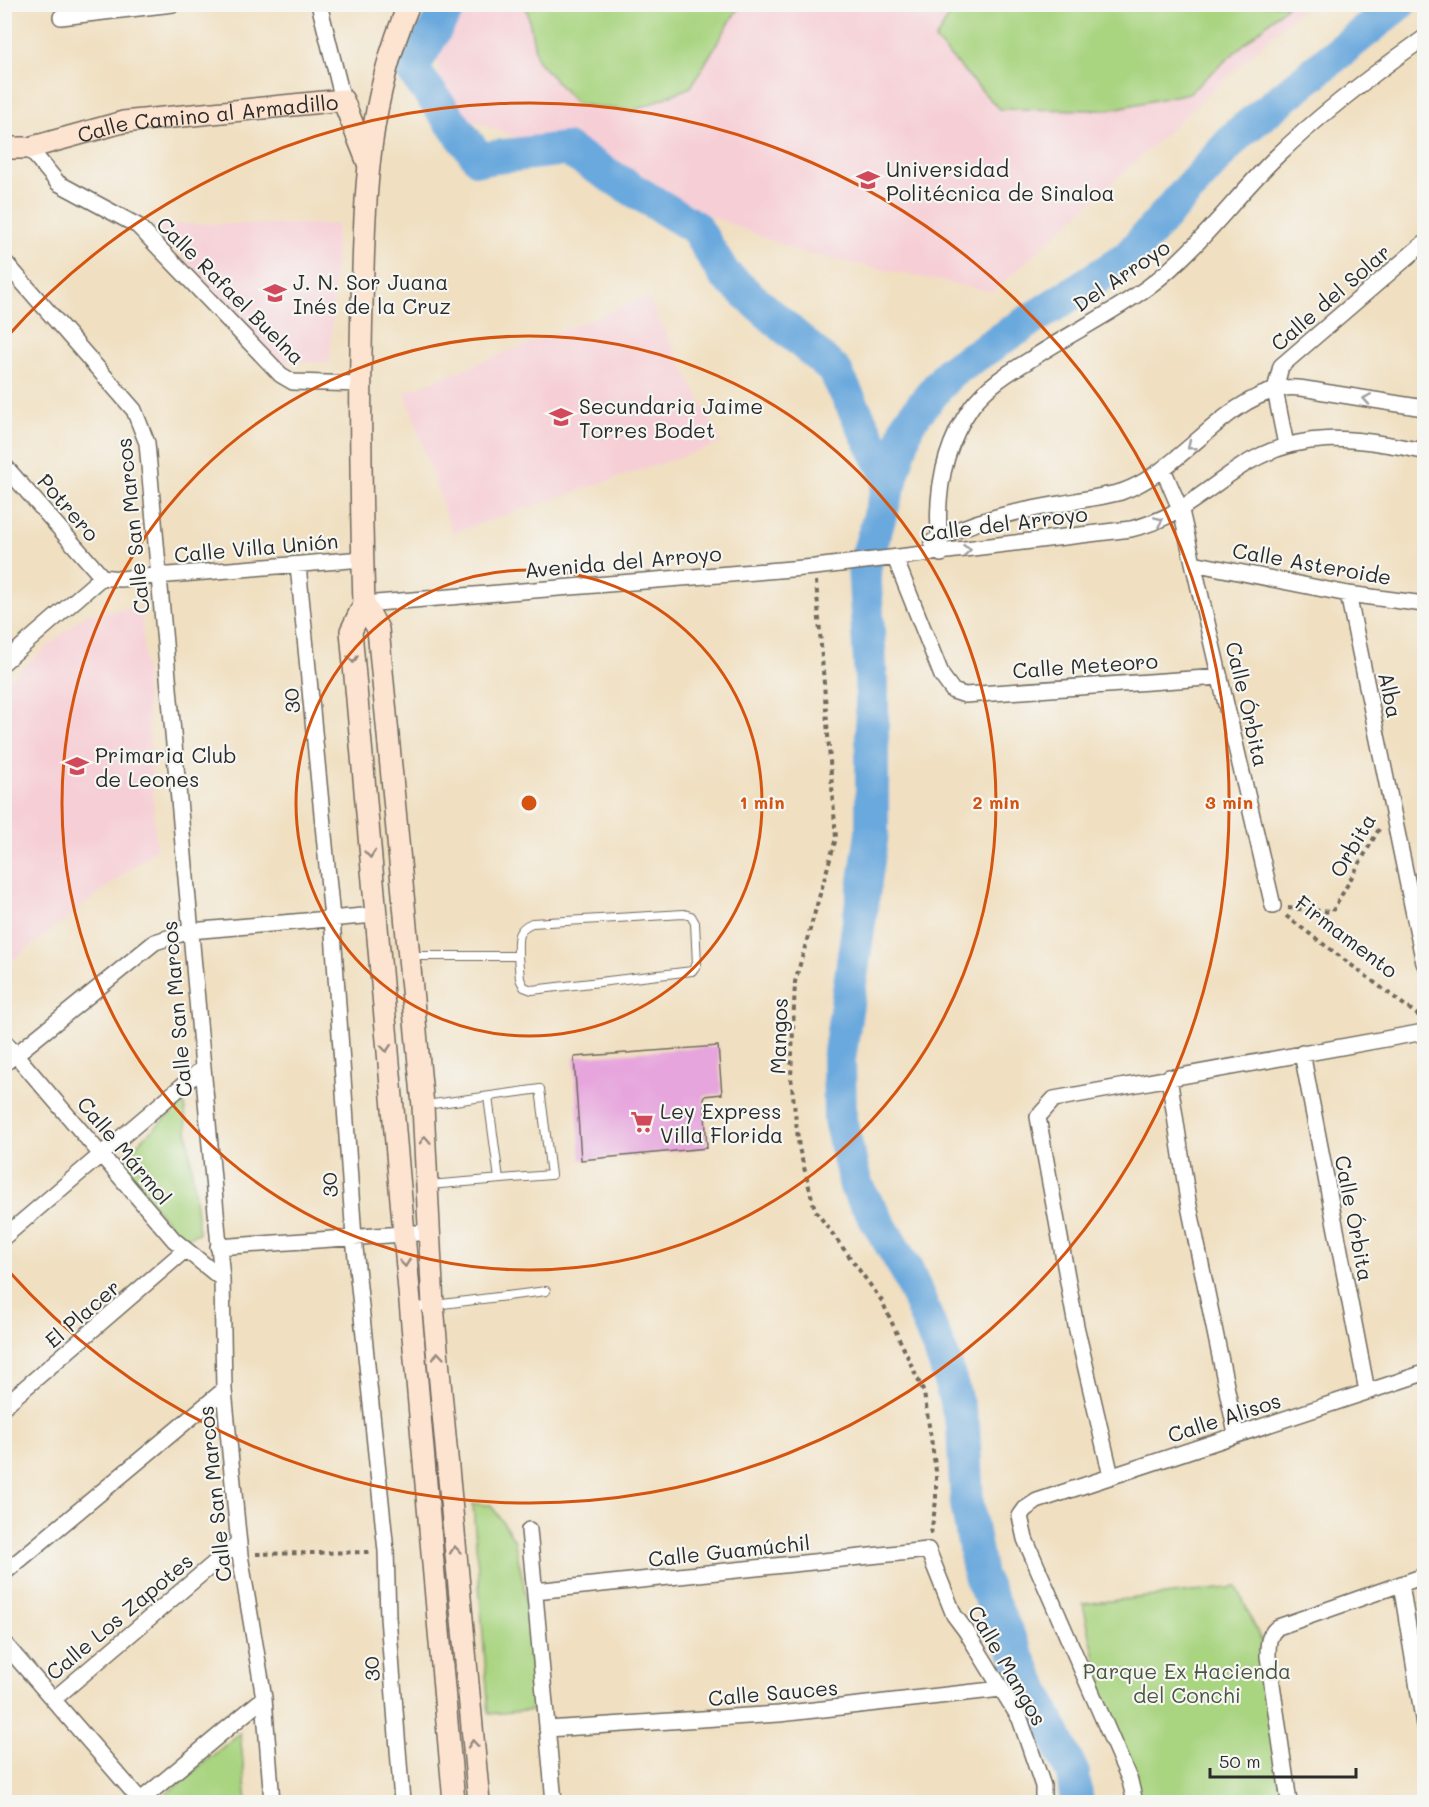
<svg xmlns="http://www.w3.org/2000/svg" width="1429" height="1807" font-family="Mali,sans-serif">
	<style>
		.built { fill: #f6cfd6 }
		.green { fill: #a9d480; stroke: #6a8056; stroke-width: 1.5 }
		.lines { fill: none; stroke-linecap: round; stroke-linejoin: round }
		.river { stroke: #6ba9dd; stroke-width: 34 }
		.building { fill: #e6a6dd }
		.lane-casing { stroke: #706a5f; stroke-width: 10 }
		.street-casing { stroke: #706a5f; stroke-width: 18 }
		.secondary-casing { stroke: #706a5f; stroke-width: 24 }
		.path { stroke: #706a5f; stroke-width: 4; stroke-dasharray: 4.5 4.5; stroke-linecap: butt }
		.lane { stroke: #fff; stroke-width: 8 }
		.street { stroke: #fff; stroke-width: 15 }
		.secondary { stroke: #fde4d1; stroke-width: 21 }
		.oneway { stroke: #a0a0a0 }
		.oneway2 { stroke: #94887e }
		.ring { fill: none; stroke: #d5540f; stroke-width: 3 }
		.labels { text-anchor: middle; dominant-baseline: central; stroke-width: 4.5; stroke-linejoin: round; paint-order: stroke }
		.street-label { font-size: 21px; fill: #2b2b2b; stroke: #f6f6f2 }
		.poi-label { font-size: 21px; fill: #2b2b2b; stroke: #f6f6f2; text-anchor: start }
		.park-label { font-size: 21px; fill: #4a5540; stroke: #f6f6f2 }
		.centre { fill: #d5540f; stroke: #f6f6f2; stroke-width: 3 }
		.ring-label { font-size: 18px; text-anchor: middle; font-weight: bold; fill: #d5540f; stroke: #f6f6f2; stroke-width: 4.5; stroke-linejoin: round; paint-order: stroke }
	</style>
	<rect width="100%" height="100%" fill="#f6f6f2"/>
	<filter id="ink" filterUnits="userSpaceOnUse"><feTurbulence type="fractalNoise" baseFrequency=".0167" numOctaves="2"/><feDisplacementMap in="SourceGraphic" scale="12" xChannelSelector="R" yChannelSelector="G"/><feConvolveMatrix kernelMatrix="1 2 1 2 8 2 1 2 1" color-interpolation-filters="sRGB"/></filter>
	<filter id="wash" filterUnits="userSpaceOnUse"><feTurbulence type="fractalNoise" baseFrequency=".008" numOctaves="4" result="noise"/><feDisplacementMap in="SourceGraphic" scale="24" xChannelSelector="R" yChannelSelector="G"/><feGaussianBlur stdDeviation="1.35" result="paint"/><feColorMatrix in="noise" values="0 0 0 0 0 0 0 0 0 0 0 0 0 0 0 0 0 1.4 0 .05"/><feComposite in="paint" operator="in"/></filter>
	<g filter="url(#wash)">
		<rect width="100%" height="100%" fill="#f0dfc0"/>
		<path class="built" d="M440 4 1306 5 993 292 802 253 440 107 436 14Z
			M153 224H337L330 362H279Z
			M647 297 722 443 452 533 405 392Z
			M141 608 156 849 5 966V683L87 613Z"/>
		<path class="green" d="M526 5V4L740 5 691 87 633 111 576 104 537 60Z
			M956 5V4L1288 5 1189 93 1108 110 999 109 935 40Z
			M184 1102 199 1233 182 1239 117 1162Z
			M473 1504 491 1505 514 1539 524 1585 536 1710 489 1714Z
			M1237 1587 1268 1656 1289 1802H1135L1113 1739 1083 1604Z
			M240 1733 247 1802H156Z"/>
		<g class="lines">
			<path class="river" d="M450 4 412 69 479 159 566 149 696 228 724 274 835 371 891 482
				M1077 1802 1073 1774 980 1576 967 1504 963 1426 945 1363 907 1271 856 1186 840 1120 839 1059 872 833V694L864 568 908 423 950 372 1127 258 1238 134 1399 4"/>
		</g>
		<g id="blocks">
			<path class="building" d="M718 1046 722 1094 704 1096 707 1148 581 1160 574 1057Z"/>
		</g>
	</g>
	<g filter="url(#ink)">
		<use href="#blocks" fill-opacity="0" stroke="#706a5f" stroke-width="1.5"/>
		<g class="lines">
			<g class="lane-casing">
				<path id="lane" d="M412 956H518C518 940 515 930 532 923L684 914 691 916 695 923 697 964 692 971 684 972 532 990 524 987 520 979 518 956
					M488 1097 499 1179
					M426 1105 540 1089 551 1175 429 1185
					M411 1308 546 1291"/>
			</g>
			<g class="street-casing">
				<path id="street" d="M319 4 343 100
					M61 17 173 4
					M29 148 58 183 138 226 281 375 293 382 360 384
					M4 261 134 410 147 443 222 1279 224 1390 240 1555 264 1698 272 1802
					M1286 445 1275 390 1281 366 1424 243
					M4 465 102 577
					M1163 469 1181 511 1273 906
					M932 542C977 517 1026 510 1076 501 1090 498 1107 496 1121 492 1182 471 1222 398 1285 388 1299 386 1316 391 1330 393 1361 398 1393 403 1424 408
					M941 554C934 502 941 450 972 406 986 387 1008 373 1028 361 1067 335 1111 314 1148 287 1198 250 1232 200 1276 157 1321 113 1373 74 1424 38
					M895 558 942 676 953 691 965 695 1220 677
					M1193 563 1348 594 1424 604
					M298 565 332 918 354 1238 386 1551 388 1617 402 1802
					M1348 594 1424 963
					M364 604 815 567 1131 529C1179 518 1203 491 1242 466 1304 427 1357 439 1424 451
					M4 662 102 577 120 579 363 559
					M4 1041 174 1240 222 1279
					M1302 1053 1367 1391
					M4 1064 155 942 190 931 375 915
					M1169 1077 1188 1201 1236 1434
					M4 1237 203 1068
					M218 1247 431 1232
					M4 1406 185 1250
					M1111 1476 1076 1326 1038 1117 1054 1099 1424 1032
					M529 1530 554 1802
					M4 1573 224 1390
					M1401 1584 1424 1725
					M535 1591 928 1550 954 1615 966 1631 1020 1719 1043 1786V1802
					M4 1643 142 1802
					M54 1699 239 1542
					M547 1729 779 1714 1001 1689
					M141 1800 264 1698
					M1135 1802 1130 1781 1025 1539 1020 1516 1025 1509 1037 1501 1424 1373
					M1289 1802 1268 1656C1268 1643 1268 1635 1278 1627L1424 1576"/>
			</g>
			<g class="secondary-casing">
				<g id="secondary">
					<path d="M409 4C366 105 365 197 362 304 359 404 361 504 364 604L378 629 423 1106 433 1306 479 1802"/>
					<path id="s1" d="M4 148H29L123 122 343 100 368 163"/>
					<path d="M364 604 351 631 454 1802"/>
				</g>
			</g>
			<path class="path" d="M816 581 836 838 795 982 791 1077 799 1148 815 1210 882 1301 924 1393 936 1471V1501L931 1534
				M1288 908 1332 912 1379 829
				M1286 916 1419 1016
				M256 1554 371 1552"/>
			<use href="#lane" class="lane"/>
			<use href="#street" class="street"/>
			<use href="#secondary" class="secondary"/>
		</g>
		<defs><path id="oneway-chevron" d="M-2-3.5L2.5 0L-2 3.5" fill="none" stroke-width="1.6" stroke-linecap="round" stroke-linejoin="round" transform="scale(1.5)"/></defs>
		<g class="oneway">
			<use href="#oneway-chevron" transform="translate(1367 399) rotate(-171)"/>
			<use href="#oneway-chevron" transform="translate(1191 446) rotate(141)"/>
			<use href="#oneway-chevron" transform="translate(1159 521) rotate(-23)"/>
			<use href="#oneway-chevron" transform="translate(967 550) rotate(-7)"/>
		</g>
		<g class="oneway2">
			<use href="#oneway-chevron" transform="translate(353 659) rotate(85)"/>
			<use href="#oneway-chevron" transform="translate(370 854) rotate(85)"/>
			<use href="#oneway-chevron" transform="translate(386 1048) rotate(85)"/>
			<use href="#oneway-chevron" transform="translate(425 1140) rotate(-93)"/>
			<use href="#oneway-chevron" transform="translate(405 1263) rotate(84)"/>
			<use href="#oneway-chevron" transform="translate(438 1356) rotate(-95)"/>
			<use href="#oneway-chevron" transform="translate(455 1550) rotate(-95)"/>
			<use href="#oneway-chevron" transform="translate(473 1744) rotate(-95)"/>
		</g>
	</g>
	<g class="ring">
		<circle cx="529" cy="803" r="233"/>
		<circle cx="529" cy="803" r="467"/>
		<path d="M5 339A700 700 0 1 1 5 1267"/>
	</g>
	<defs>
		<g id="university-bare" transform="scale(1.8)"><path d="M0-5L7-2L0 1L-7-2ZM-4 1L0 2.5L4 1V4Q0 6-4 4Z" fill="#d1495b" stroke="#f6f6f2" stroke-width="2.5" paint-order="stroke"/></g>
		<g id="school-bare" transform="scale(1.8)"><path d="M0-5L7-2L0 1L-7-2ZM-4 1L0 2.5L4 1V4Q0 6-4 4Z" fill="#d1495b" stroke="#f6f6f2" stroke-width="2.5" paint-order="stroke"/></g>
		<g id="supermarket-bare" transform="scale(1.8)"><path d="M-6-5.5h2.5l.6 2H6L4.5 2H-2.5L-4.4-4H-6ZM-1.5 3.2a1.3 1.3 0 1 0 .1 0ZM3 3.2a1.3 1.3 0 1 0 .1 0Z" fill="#d1495b" stroke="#f6f6f2" stroke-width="2.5" paint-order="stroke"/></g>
	</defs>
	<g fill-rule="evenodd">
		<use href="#university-bare" x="868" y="180"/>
		<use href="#school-bare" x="275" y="293"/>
		<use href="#school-bare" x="561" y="417"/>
		<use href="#school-bare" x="77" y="766"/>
		<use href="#supermarket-bare" x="642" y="1122"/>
	</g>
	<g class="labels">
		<g class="street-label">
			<text stroke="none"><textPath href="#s1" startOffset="207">Calle Camino al Armadillo</textPath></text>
			<text transform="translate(1121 275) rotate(-34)">Del Arroyo</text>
			<text transform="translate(231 290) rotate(45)">Calle Rafael Buelna</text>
			<text transform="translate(1330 297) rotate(-41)">Calle del Solar</text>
			<text transform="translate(69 507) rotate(49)">Potrero</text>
			<text transform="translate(1004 523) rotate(-7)">Calle del Arroyo</text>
			<text transform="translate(132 526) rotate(-96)">Calle San Marcos</text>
			<text transform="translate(256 547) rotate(-5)">Calle Villa Unión</text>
			<text transform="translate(623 561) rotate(-5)">Avenida del Arroyo</text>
			<text transform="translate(1312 563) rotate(10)">Calle Asteroide</text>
			<text transform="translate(1085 665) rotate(-4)">Calle Meteoro</text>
			<text transform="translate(1391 695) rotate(78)">Alba</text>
			<text transform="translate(291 701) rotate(-95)">30</text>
			<text transform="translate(1248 704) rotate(77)">Calle Órbita</text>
			<text transform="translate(1352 845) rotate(-60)">Orbita</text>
			<text transform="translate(1347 936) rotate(37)">Firmamento</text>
			<text transform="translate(176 1009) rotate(-95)">Calle San Marcos</text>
			<text transform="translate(778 1036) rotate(-88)">Mangos</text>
			<text transform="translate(125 1150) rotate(50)">Calle Mármol</text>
			<text transform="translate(329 1185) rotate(-94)">30</text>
			<text transform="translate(1355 1218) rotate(79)">Calle Órbita</text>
			<text transform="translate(82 1313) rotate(-41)">El Placer</text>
			<text transform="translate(1224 1417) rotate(-18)">Calle Alisos</text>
			<text transform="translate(214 1494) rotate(-96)">Calle San Marcos</text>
			<text transform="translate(729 1550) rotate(-6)">Calle Guamúchil</text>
			<text transform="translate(119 1616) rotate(-40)">Calle Los Zapotes</text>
			<text transform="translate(1008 1665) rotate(60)">Calle Mangos</text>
			<text transform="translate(371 1669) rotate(-94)">30</text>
			<text transform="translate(773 1692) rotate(-5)">Calle Sauces</text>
		</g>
		<g class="poi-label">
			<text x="886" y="168">Universidad<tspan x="886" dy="24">Politécnica de Sinaloa</tspan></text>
			<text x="293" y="281">J. N. Sor Juana<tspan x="293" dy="24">Inés de la Cruz</tspan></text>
			<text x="579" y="405">Secundaria Jaime<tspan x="579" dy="24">Torres Bodet</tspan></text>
			<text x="95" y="754">Primaria Club<tspan x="95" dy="24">de Leones</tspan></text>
			<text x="660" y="1110">Ley Express<tspan x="660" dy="24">Villa Florida</tspan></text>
		</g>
		<g class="park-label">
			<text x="1187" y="1670">Parque Ex Hacienda<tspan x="1187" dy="24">del Conchi</tspan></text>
		</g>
	</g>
	<circle cx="529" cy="803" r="9" class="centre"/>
	<g class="ring-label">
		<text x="762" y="809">1 min</text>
		<text x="996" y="809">2 min</text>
		<text x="1229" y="809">3 min</text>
	</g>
	<rect width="1429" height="1807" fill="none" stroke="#f6f6f2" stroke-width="24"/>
	<path d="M1210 1768v9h146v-9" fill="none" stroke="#2b2b2b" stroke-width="3"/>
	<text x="1219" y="1768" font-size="18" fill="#2b2b2b" stroke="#f6f6f2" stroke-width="4.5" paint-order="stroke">50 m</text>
</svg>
